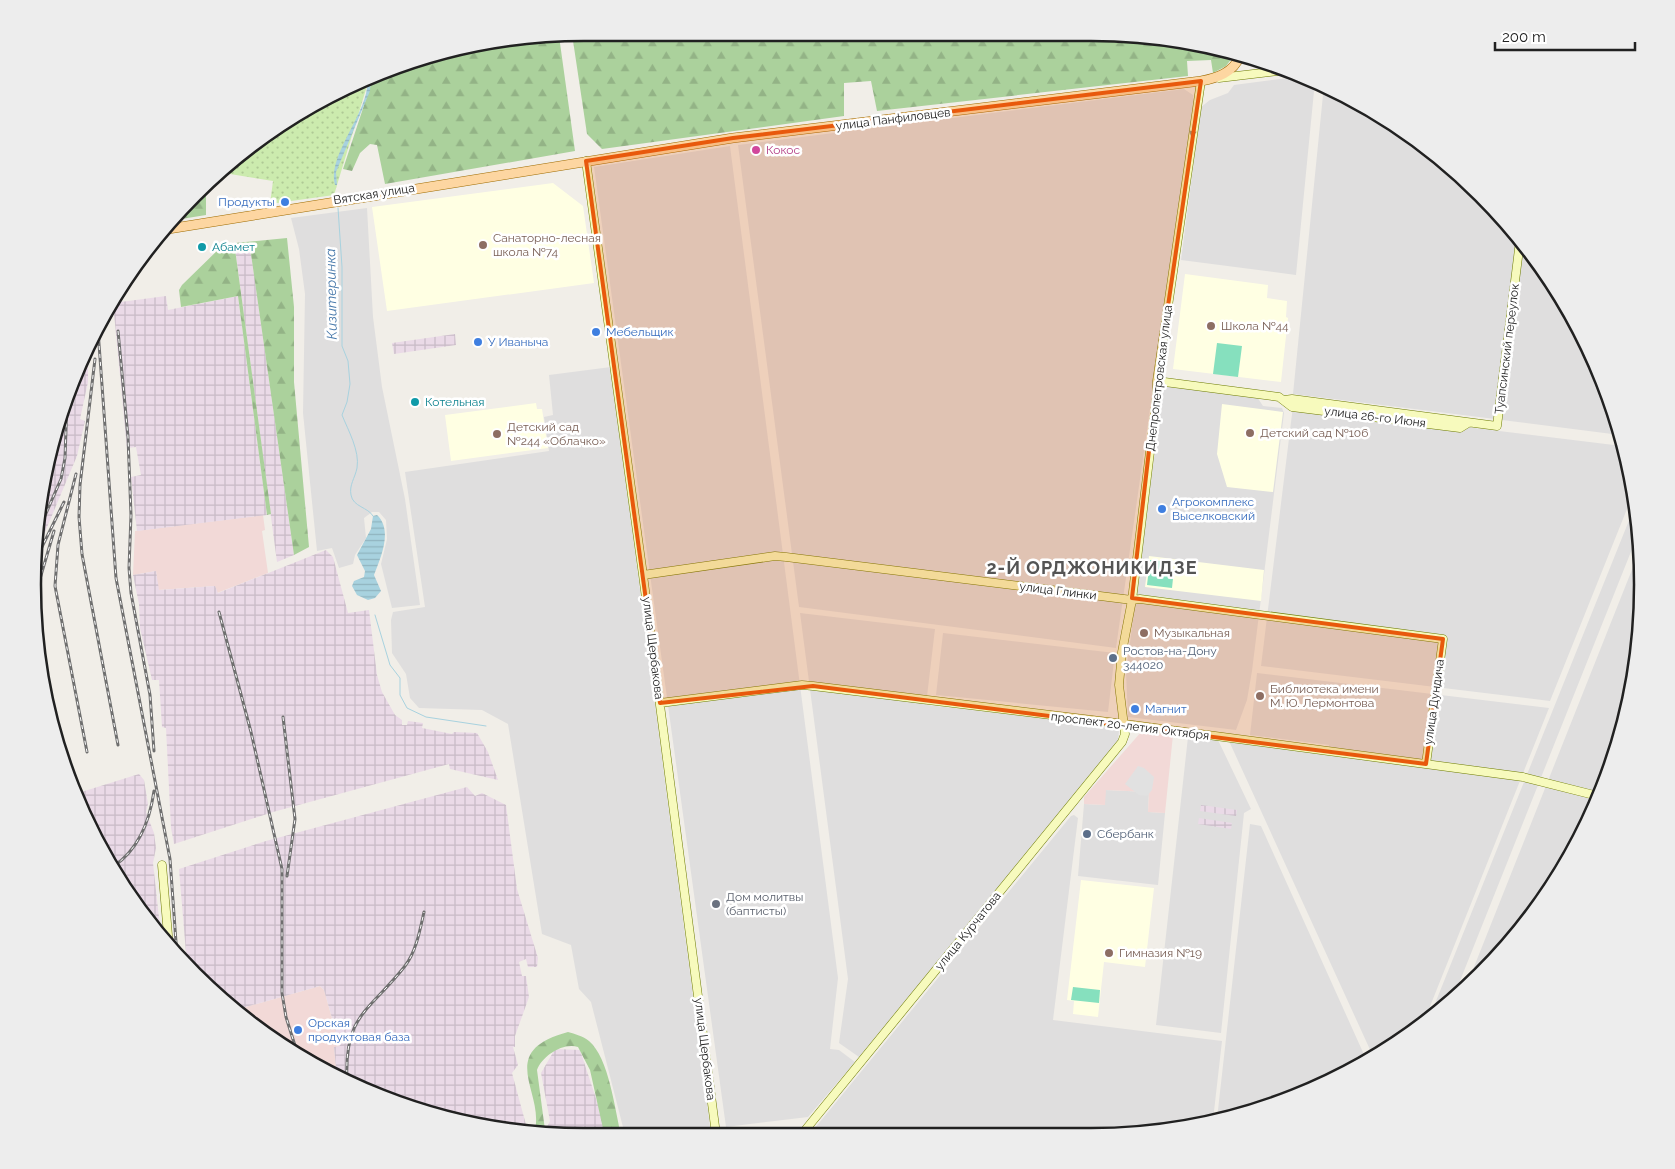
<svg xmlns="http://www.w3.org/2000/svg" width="1675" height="1169" font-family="Raleway,sans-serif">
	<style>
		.residential { fill: #dfdede }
		.commercial { fill: #f2d9d7 }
		.industrial { fill: url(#industrial-grid) }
		.education { fill: #ffffe3 }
		.forest { fill: url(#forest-firs) }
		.garden { fill: url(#garden-dots) }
		.pitch { fill: #86e0be }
		.parking { fill: #e1e1e1 }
		.water { fill: url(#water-rules) }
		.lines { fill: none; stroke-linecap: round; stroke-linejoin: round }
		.stream { stroke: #a8d2df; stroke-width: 1 }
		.secondary-casing { stroke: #6e7c04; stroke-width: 9 }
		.primary-casing { stroke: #9e6b00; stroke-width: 10 }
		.secondary { stroke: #f7fabd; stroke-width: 8 }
		.primary { stroke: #fdd6a1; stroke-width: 9 }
		.rail-casing { stroke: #6f6f6f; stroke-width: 3 }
		.rail { stroke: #fff; stroke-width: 1; stroke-dasharray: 4; stroke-linecap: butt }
		.oneway { fill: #979877 }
		.marked { fill: #e8590c; fill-opacity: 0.2; stroke: #e8590c; stroke-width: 4; stroke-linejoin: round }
		.hotel-dot { fill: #d1479c; stroke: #fff; stroke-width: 2 }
		.shop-dot { fill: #3f7fe0; stroke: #fff; stroke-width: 2 }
		.education-dot { fill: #8d6e63; stroke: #fff; stroke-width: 2 }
		.culture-dot { fill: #0f9aa8; stroke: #fff; stroke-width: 2 }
		.service-dot { fill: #5c6f8a; stroke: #fff; stroke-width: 2 }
		.worship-dot { fill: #6b7280; stroke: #fff; stroke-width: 2 }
		.labels { text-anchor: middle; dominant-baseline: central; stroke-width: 5; stroke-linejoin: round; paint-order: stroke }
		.street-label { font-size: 12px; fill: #212121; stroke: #fff }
		.hotel-label { font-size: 12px; fill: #b23c85; stroke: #fff; text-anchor: start }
		.shop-label { font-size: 12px; fill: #366cbe; stroke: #fff; text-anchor: start }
		.education-label { font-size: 12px; fill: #785e54; stroke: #fff; text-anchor: start }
		.culture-label { font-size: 12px; fill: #0d838f; stroke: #fff; text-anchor: start }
		.service-label { font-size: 12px; fill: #4e5e75; stroke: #fff; text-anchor: start }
		.worship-label { font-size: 12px; fill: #5b616d; stroke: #fff; text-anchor: start }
		.water-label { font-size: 14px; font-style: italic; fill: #4879ab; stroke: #fff }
		.district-label { font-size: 18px; font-weight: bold; letter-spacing: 1px; fill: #545454; stroke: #fff }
		.rim { fill: none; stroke: #212121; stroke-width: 2.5 }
	</style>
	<defs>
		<pattern id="industrial-grid" width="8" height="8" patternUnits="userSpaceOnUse" patternTransform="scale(1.25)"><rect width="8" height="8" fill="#eadae7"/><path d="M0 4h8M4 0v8" fill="none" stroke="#c8bbc6"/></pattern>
		<pattern id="forest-firs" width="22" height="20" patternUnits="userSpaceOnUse" patternTransform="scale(1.25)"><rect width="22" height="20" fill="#abd19c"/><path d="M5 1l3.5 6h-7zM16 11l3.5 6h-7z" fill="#93b386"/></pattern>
		<pattern id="garden-dots" width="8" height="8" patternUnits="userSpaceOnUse" patternTransform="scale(1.25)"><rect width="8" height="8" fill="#ccebae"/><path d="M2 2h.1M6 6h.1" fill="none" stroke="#afc995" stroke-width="1.8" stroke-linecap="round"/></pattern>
		<pattern id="water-rules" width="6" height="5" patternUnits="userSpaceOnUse" patternTransform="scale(1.25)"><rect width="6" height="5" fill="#a8d2df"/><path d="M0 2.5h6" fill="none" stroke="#90b4bf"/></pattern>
	</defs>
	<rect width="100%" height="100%" fill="#f1eee8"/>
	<path class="residential" d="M1304 76 1315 81 1296 275 1181 260 1201 107 1210 100 1228 93 1234 85Z
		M1324 85 1366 106 1427 147 1505 220 1517 236 1495 419 1293 394Z
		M1184 89 1193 95 1194 100 1116 648 799 607 738 145Z
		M730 146 838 978 830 1049 839 1050 855 1062 808 1117 726 1127 594 167Z
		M367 208 373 317 382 387 405 499 420 605 392 608 381 564 387 539 386 520 379 512H372L364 518 366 538 355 555 353 564 339 568 332 548 317 551 303 413 305 294 299 249 291 218Z
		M1522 244 1568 308 1613 407 1620 435 1502 420Z
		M611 367 711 1134 625 1135 591 1002 579 989 571 945 542 934 508 724 482 710 419 708 410 698 406 674 392 653 391 620 393 612 425 607 405 472 549 451 544 417 553 415 549 375Z
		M1168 386 1257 397 1263 406 1282 408 1284 413 1252 671 1247 700 1236 730 1128 717 1126 673 1163 389Z
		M1293 406 1622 446 1633 494 1550 701 1261 666Z
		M1636 503 1638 534 1452 1001 1430 1016Z
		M1639 552 1641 620 1624 727 1586 828 1529 920 1466 987Z
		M800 613 935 629 926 705 1116 726 1119 730 1118 742 859 1057 839 1043 848 979Z
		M943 633 1115 653 1108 712 936 695Z
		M1257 673 1549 708 1425 1019 1372 1054 1229 741 1328 754 1329 745 1250 735Z
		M1188 737 1218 740 1251 809 1244 813 1221 1033 1156 1025Z
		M1105 790 1149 792 1148 812 1165 813 1158 885 1078 876 1084 804 1104 805Z
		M1074 815 1078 818 1053 1020 1222 1041 1213 1120 1163 1132 810 1134 1071 816Z
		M1250 824 1261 826 1366 1059 1334 1080 1268 1107 1217 1119Z"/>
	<path class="commercial" d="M263 515 265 530 262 531 268 573 217 593 215 586 158 590 156 571 133 575 135 531Z
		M1142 731 1173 735 1165 813 1148 812 1149 792 1106 790 1105 805 1084 804V797Z
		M320 986 324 990 340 1046 334 1048 337 1077 249 1023 235 1010Z"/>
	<path class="industrial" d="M250 246 294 555 277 562 235 248Z
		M166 296 168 310 238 296 267 515 137 531 131 477 141 475 136 447 127 448 113 303Z
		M455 334 456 345 394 354 392 343Z
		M81 362H88V382L80 419 85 421 77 456 37 551V513L75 373Z
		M326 550 333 557 348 613 369 610 377 675 382 692 395 715 402 720V725H407L408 721 423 723 422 728 452 734 454 732 477 733 488 752 498 780 450 769 449 764 273 812 174 844 171 828 166 728 162 727 159 680H152L140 628 139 604 133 575 156 571 159 590 215 586 218 593Z
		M139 774 144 780 148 804 146 812 154 833 156 848 153 863 161 936 89 828 75 794Z
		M467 787 475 796 482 793 506 805 517 889 538 958 537 967H528L526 959 519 962 522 976H526L529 997 515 1036V1047H513L518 1065 512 1073 528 1132 442 1118 337 1077 334 1047 340 1046 324 990 320 986 235 1010 187 965 179 869 266 841Z
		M1201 805 1237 810 1236 816 1200 811Z
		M1199 818 1232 823 1231 829 1198 824Z
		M555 1049 580 1050 608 1135 543 1134 550 1121 541 1073Z"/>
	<path class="education" d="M553 183 583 206 594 283 387 311 372 207Z
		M1185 274 1268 285 1267 298 1287 301 1286 317 1288 318 1281 382 1173 369Z
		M536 403 537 409H542L548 448 451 461 445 415Z
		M1222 404 1283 412 1273 492 1227 487 1217 454Z
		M1149 556 1264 570 1261 601 1145 587Z
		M1081 880 1154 888 1145 967 1104 962 1098 1017 1073 1014 1074 1001 1067 1000Z"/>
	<path class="forest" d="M585 33H1091L1198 43 1235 54 1226 66 1213 73 1211 60 1187 61 1188 76 877 111 871 81 844 83V116L602 149 587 134 572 34Z
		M559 36 575 151 385 184 377 145 370 144 360 153 352 171 343 169 372 81 371 76 441 51Z
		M206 188V215L169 221Z
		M287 238 294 307V382L309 547 294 555 250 247 235 249 271 514 267 515 238 296 181 307 179 290 182 285 224 244Z
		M568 1032C575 1034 583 1036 589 1041 609 1058 615 1110 621 1135H614L613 1131 604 1133 590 1070 578 1047C563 1042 542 1056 537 1070L545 1130 543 1134 534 1133C547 1094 493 1052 568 1032Z"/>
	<path class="garden" d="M370 76 334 195 270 204 273 181 224 173 278 125Z"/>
	<path class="pitch" d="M1217 343 1242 346 1238 377 1213 374Z
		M1150 560 1161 561 1160 568 1174 569 1172 588 1147 585Z
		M1073 987 1100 990 1099 1003 1071 1000Z"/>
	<path class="parking" d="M1138 766 1144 768 1154 777 1152 790 1147 796 1139 795 1125 784Z"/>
	<path class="water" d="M371 76 370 91 336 172 337 185H335C326 155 372 109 367 78Z
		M377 515C393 530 381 557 374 575L381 591 375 598 368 600 357 595 352 586 354 581 364 577 365 571 357 555 371 529 373 516Z"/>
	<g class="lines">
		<path class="stream" d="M338 208 342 267V346L348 361 350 384 347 402 342 415C348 430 360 451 357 468 355 478 349 485 351 495 353 507 368 507 373 516
			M375 615 390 665 400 678V695L407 708 426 717 486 726"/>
		<g class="secondary-casing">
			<path id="secondary" d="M1219 78 1286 70
				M586 161 643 575 716 1134
				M1157 381 1279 397 1292 407 1460 428 1468 423
				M1284 400 1292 399 1497 426 1520 241
				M643 575 775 556 786 557 1132 600 1140 599 1443 639 1426 764
				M660 703 802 685 813 686 1125 724 1523 777 1598 796
				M162 865 169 947
				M802 1134 1122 742 1125 734 1119 685 1122 652 1132 600 1157 394V381L1201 81"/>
		</g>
		<g class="primary-casing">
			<path id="primary" d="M162 230 733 138 1201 81C1217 78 1233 73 1240 56"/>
		</g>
		<use href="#secondary" class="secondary"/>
		<use href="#primary" class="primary"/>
		<g class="rail-casing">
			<path id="rail" d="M98 330 116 578 170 859 177 956
				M118 331 128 437 131 515 129 568 131 593 150 695 154 751
				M95 359 80 485 79 517 82 554 118 745
				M76 474 58 545 55 586 87 752
				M37 534 61 479 65 458 67 401
				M37 557 64 502
				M37 589 54 531
				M219 612 251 732 282 869V993L286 1017 297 1052
				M37 638 46 695
				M283 717 295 819 287 876
				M114 866C139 849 150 819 154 791
				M347 1082C344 1014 368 1013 405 966 416 952 420 930 424 912"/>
		</g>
		<use href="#rail" class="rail"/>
	</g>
	<defs><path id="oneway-solid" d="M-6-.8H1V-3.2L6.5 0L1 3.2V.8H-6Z" transform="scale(1.25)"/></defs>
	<use class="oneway" href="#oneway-solid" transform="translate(1193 130) rotate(99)"/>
	<path class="marked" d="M1201 81 1157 381 1132 598 1443 639 1426 764 813 686 660 703 586 161 733 138Z"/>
	<circle class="hotel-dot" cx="756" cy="150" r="5"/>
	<g class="shop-dot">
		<circle cx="285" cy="202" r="5"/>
		<circle cx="596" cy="332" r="5"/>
		<circle cx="478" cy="342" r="5"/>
		<circle cx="1162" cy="509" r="5"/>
		<circle cx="1135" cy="709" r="5"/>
		<circle cx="298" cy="1030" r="5"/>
	</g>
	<g class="education-dot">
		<circle cx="483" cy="245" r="5"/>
		<circle cx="1211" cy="326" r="5"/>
		<circle cx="1250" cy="433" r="5"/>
		<circle cx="497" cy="434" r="5"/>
		<circle cx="1144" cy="633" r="5"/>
		<circle cx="1260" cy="696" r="5"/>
		<circle cx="1109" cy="953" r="5"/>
	</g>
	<g class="culture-dot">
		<circle cx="202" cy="247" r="5"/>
		<circle cx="415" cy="402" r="5"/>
	</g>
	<g class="service-dot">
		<circle cx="1113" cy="658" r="5"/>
		<circle cx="1087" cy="834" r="5"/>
	</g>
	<circle class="worship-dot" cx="716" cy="904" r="5"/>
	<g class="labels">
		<g class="street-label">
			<text transform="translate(893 119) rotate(-7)">улица Панфиловцев</text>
			<text transform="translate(374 194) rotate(-9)">Вятская улица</text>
			<text transform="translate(1507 349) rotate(-83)">Туапсинский переулок</text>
			<text transform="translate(1159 378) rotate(-83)">Днепропетровская улица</text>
			<text transform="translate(1375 417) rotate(7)">улица 26-го Июня</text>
			<text transform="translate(1058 591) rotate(7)">улица Глинки</text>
			<text transform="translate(653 648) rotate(83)">улица Щербакова</text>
			<text transform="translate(1434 702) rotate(-82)">улица Дундича</text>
			<text transform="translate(1130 726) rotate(7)">проспект 20-летия Октября</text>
			<text transform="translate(968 931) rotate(-51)">улица Курчатова</text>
			<text transform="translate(705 1049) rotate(83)">улица Щербакова</text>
		</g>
		<g class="hotel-label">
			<text x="766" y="150">Кокос</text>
		</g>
		<g class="shop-label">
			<text x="275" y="202" text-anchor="end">Продукты</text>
			<text x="606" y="332">Мебельщик</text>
			<text x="488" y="342">У Иваныча</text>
			<text x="1172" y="502">Агрокомплекс<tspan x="1172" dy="14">Выселковский</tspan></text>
			<text x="1145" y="709">Магнит</text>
			<text x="308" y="1023">Орская<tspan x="308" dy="14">продуктовая база</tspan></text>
		</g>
		<g class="education-label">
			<text x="493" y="238">Санаторно-лесная<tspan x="493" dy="14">школа №74</tspan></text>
			<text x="1221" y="326">Школа №44</text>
			<text x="507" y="427">Детский сад<tspan x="507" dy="14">№244 «Облачко»</tspan></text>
			<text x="1260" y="433">Детский сад №106</text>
			<text x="1154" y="633">Музыкальная</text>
			<text x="1270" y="689">Библиотека имени<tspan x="1270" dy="14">М. Ю. Лермонтова</tspan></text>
			<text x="1119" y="953">Гимназия №19</text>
		</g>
		<g class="culture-label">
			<text x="212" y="247">Абамет</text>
			<text x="425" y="402">Котельная</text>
		</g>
		<g class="service-label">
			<text x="1123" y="651">Ростов-на-Дону<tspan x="1123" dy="14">344020</tspan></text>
			<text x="1097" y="834">Сбербанк</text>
		</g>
		<g class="worship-label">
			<text x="726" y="897">Дом молитвы<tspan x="726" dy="14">(баптисты)</tspan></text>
		</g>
		<g class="water-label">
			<text transform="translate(331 294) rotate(-91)">Кизитеринка</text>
		</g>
		<g class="district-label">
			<text x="1092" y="567">2-Й ОРДЖОНИКИДЗЕ</text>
		</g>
	</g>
	<path d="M0 0H1675V1169H0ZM584 41H1091A543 543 0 0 1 1634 584V585A543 543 0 0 1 1091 1128H584A543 543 0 0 1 41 585V584A543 543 0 0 1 584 41Z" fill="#ededed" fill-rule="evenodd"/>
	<path class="rim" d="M584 41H1091A543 543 0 0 1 1634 584V585A543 543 0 0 1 1091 1128H584A543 543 0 0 1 41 585V584A543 543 0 0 1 584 41Z"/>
	<path d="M1495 42v8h140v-8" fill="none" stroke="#212121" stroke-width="2.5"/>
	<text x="1502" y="42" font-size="15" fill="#212121" stroke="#ffffff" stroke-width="4" paint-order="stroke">200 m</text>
</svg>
